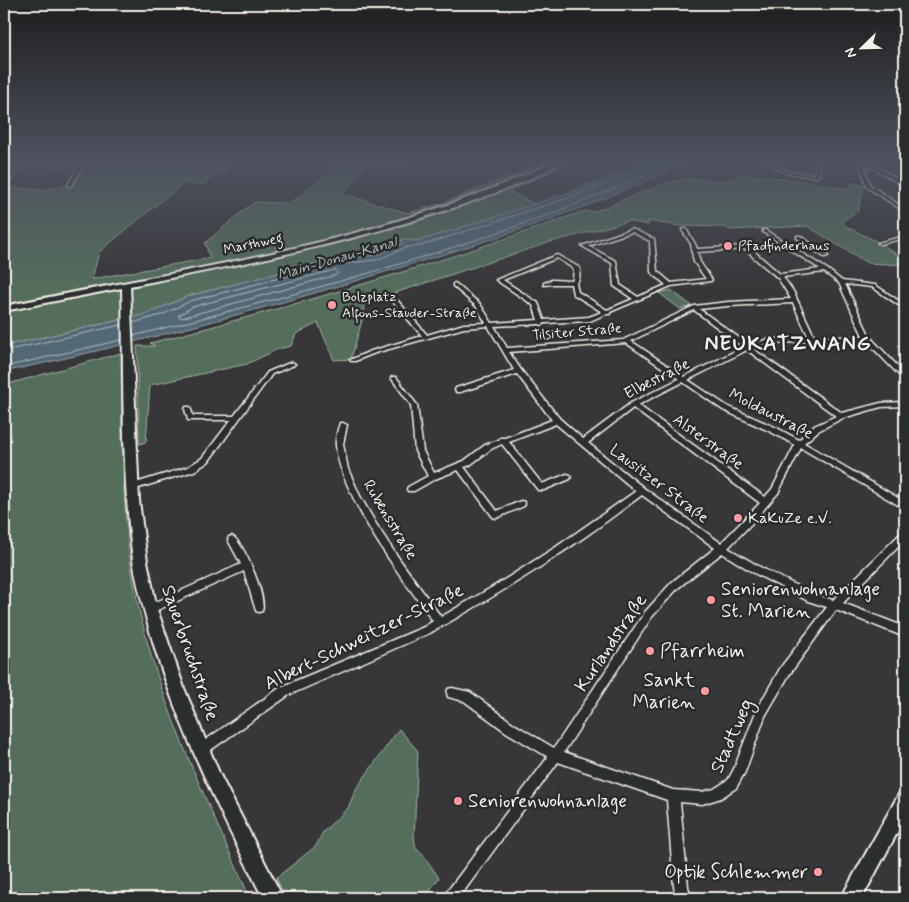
<svg xmlns="http://www.w3.org/2000/svg" width="909" height="902" font-family="Mynerve,sans-serif">
	<style>
		.green { fill: #546e5c; stroke: #a4b0a2 }
		.water { fill: #526776; stroke: #939ea4 }
		.lines { fill: none; stroke-linecap: round; stroke-linejoin: round }
		.shore { stroke: #b3baba; stroke-width: 1 }
		.street-casing { stroke: #f4f1e8; stroke-width: 3 }
		.secondary-casing { stroke: #f4f1e8; stroke-width: 4 }
		.street { fill: #2a2d2e; fill-rule: evenodd }
		.secondary { fill: #2a2d2e; fill-rule: evenodd }
		.poi-dot { fill: #ff9aa2; stroke: #2a2d2e; stroke-width: 2 }
		.labels { text-anchor: middle; dominant-baseline: central; stroke-width: 5; stroke-linejoin: round; paint-order: stroke }
		.far-street-label { font-size: 14px; fill: #f4f1e8; stroke: #2a2d2e }
		.far-poi-label { font-size: 14px; fill: #f4f1e8; stroke: #2a2d2e; text-anchor: start }
		.far-water-label { font-size: 15px; font-style: italic; fill: #abb3b5; stroke: #2a2d2e }
		.street-label { font-size: 16px; fill: #f4f1e8; stroke: #2a2d2e }
		.poi-label { font-size: 16px; fill: #f4f1e8; stroke: #2a2d2e; text-anchor: start }
		.near-poi-label { font-size: 19px; fill: #f4f1e8; stroke: #2a2d2e; text-anchor: start }
		.near-street-label { font-size: 19px; fill: #f4f1e8; stroke: #2a2d2e }
		.district-label { font-size: 21px; font-weight: bold; letter-spacing: 1px; fill: #f4f1e8; stroke: #2a2d2e }
	</style>
	<rect width="100%" height="100%" fill="#373639"/>
	<filter id="ink" filterUnits="userSpaceOnUse"><feTurbulence type="fractalNoise" baseFrequency=".02" numOctaves="2"/><feDisplacementMap in="SourceGraphic" scale="10" xChannelSelector="R" yChannelSelector="G"/><feConvolveMatrix kernelMatrix="1 2 1 2 8 2 1 2 1" color-interpolation-filters="sRGB"/></filter>
	<g filter="url(#ink)">
		<path class="green" d="M86 162H209L99 252 92 279 210 258 205 243 254 202 285 203 293 201 342 162H404V168L366 165 342 194 408 213 443 203 546 162H569L509 191 535 204 419 241 408 242 403 239 401 240 404 243 376 255 343 258 188 296 147 314 4 346V187L40 190 72 185Z
			M212 166 228 168 201 185 185 183Z
			M740 174 796 180 847 189 852 183 864 186 858 211 842 221 845 226 880 243 905 260V265L867 263 807 226 730 230 725 227 679 226 648 221V225L629 221 551 242 364 303 363 317 351 359 334 360 318 323 296 334 291 346 278 349 247 364 150 385 146 442 139 444 137 346H155L150 343C297 305 442 263 584 211L593 212C621 202 652 186 680 180 701 175 722 188 740 174Z
			M671 290 692 306 680 309 659 293Z
			M121 353C122 426 121 500 132 572 150 687 204 793 250 898H4V385Z
			M399 729 418 751 414 837 416 849 422 853 439 878 427 894V898H291L288 892H283L276 878 316 846 323 832 348 808 356 789Z"/>
		<path class="water" d="M646 162H687C593 208 492 240 392 270 264 309 134 344 4 372V346L147 314 188 296 329 260 376 255 403 243 400 240 419 241 495 217 566 193Z"/>
		<g class="lines">
			<path class="shore" d="M336 270 338 273 336 275 181 318 178 316 192 307Z
				M133 323 164 314 190 301 330 265 377 260 407 247 420 246 568 198 642 169 646 162
				M133 336C316 289 503 242 675 162
				M4 351 121 325
				M4 367 121 340"/>
			<g class="street-casing">
				<path id="street" d="M28 162 29 163 85 162 72 185 70 186 68 185 79 165H27L9 181H7V179L22 165H4V163Z
					M767 162H772L788 171 815 175 816 162H820L819 176 817 177 786 173Z
					M859 162 875 166 905 183V186H904L873 168 864 166 870 185 905 209V212L867 187Z
					M894 162H899L905 166V169Z
					M632 229 654 239 657 271 671 283 706 279 694 262 692 252 691 251 692 250 691 244 682 230 684 229H686L695 244 697 249 750 246 757 254 780 274 820 269 763 232V230H765L827 269 842 281 875 285 905 305V309L903 308 872 287 845 284 870 337 905 374V380L903 379 865 340 769 343 752 348 842 413 881 403 905 402V406L881 407 843 418 818 431 804 443 905 502V509L801 448 778 493 752 523 728 548 760 567 813 594 833 600 902 532 905 531V540L843 603 905 627V637L836 610 789 675 765 716 745 772 736 788 721 798 702 804 680 802 688 887 691 898H677L674 887 667 800 558 762 459 898H444L446 893 548 757 506 732 464 701 448 697 447 693 448 689 452 688 470 692 514 724 554 748 645 612 672 582 715 548 642 495C615 515 589 535 561 553 519 582 474 608 430 633L289 695 205 754 201 756 197 754 195 750 197 746 281 687 424 627 433 621C402 578 369 535 348 486 342 473 337 459 336 445 335 439 338 429 340 423H343L347 425 343 444 348 469 360 496 376 524 395 553 441 617 496 585 556 547 636 491 556 424 509 442 542 484 567 474 570 475 571 477 570 479 544 490H538L502 444 491 449 470 465 464 467 497 511 521 501 524 502 525 504 524 506 499 517 496 518 493 517 458 470 435 479 414 491H408L407 489 408 487 428 476 415 451 411 405 392 379 391 378 392 377H396L417 405 423 451 434 473 464 461 485 445 499 440 500 438H505L552 420 517 374 460 392H456L455 390 456 388 514 370 488 326 464 328 375 353 355 361H351L350 360 371 351 422 336 394 303V301H398L427 335 464 324 486 323 476 306 453 286V284L455 283 480 304 492 323 538 320 533 305 496 280 557 255 580 268 579 279 576 283 578 292 607 310 633 299 614 286 612 263 582 246ZM632 232 650 241 651 272 666 285 638 297 620 285 616 261 588 246ZM747 249 753 257 778 278 791 299 728 302 694 306 623 340 507 348 494 326 539 324 542 325 545 323 590 321 606 314H610V312L671 286 711 281 712 280 700 262 697 252ZM557 258 574 269 573 279 572 281 552 280 544 283V285L552 284H571L573 294 602 312 589 317 544 320 538 303 503 280ZM824 272 839 283 863 336 815 338 793 291 783 277ZM793 303 809 338 769 339 749 345 699 309 728 306ZM694 310 743 347 684 377 631 341ZM626 343 679 379 631 403 583 439 560 419 521 370 509 352ZM747 350 836 416 812 427 799 440 777 428 727 406 688 380ZM683 382 723 410 771 432 795 445 772 489 765 497 638 405ZM633 408 760 503 721 543 645 489 588 443ZM722 553 754 573 808 601 827 607 781 667 757 709 734 769 728 780 714 789 702 792 673 790 564 752 651 618 678 588Z
					M797 236H801L828 256 824 257 797 238Z
					M905 236V238L880 244 878 243Z
					M292 362 295 364 294 365 272 374 208 462 194 471 132 490 129 489 128 487 129 485 188 467 202 458 231 420H188L185 409 186 407H190L193 416H234L268 372Z
					M232 536C244 542 267 598 262 611L259 612 256 611 244 571 153 612 150 613 147 612 145 609 147 606 241 564 228 540 229 537Z"/>
			</g>
			<g class="secondary-casing">
				<path id="secondary" d="M553 162H561C534 180 500 191 470 202 360 241 244 264 130 286L139 501 147 561 157 609 184 688 220 775 283 898H263C223 818 183 738 156 652 147 621 138 591 133 560 121 471 124 377 122 288L4 311V306C186 269 384 243 553 162Z
					M905 791V818L862 898H841L899 794Z"/>
			</g>
			<use href="#street" class="street"/>
			<use href="#secondary" class="secondary"/>
		</g>
	</g>
	<linearGradient id="sky" x2="0" y2="1"><stop stop-color="#1e1e1f"/><stop offset="0.56" stop-color="#4d525f"/><stop offset="1" stop-color="#4d525f" stop-opacity="0"/></linearGradient>
	<rect width="909" height="289" fill="url(#sky)"/>
	<g class="poi-dot">
		<circle cx="728" cy="246" r="5"/>
		<circle cx="332" cy="305" r="5"/>
		<circle cx="738" cy="518" r="5"/>
		<circle cx="711" cy="600" r="5"/>
		<circle cx="650" cy="651" r="5"/>
		<circle cx="705" cy="691" r="5"/>
		<circle cx="458" cy="801" r="5"/>
		<circle cx="818" cy="872" r="5"/>
	</g>
	<g class="labels">
		<g class="far-street-label">
			<text transform="translate(253 244) rotate(-12)">Marthweg</text>
			<text transform="translate(577 332) rotate(-5)">Tilsiter Straße</text>
		</g>
		<g class="far-poi-label">
			<text x="738" y="246">Pfadfinderhaus</text>
			<text x="342" y="297">Bolzplatz<tspan x="342" dy="16">Alfons-Stauder-Straße</tspan></text>
		</g>
		<g class="far-water-label">
			<text transform="translate(337 259) rotate(-16)">Main-Donau-Kanal</text>
		</g>
		<g class="street-label">
			<text transform="translate(657 379) rotate(-27)">Elbestraße</text>
			<text transform="translate(771 414) rotate(27)">Moldaustraße</text>
			<text transform="translate(708 442) rotate(36)">Alsterstraße</text>
			<text transform="translate(659 484) rotate(37)">Lausitzer Straße</text>
			<text transform="translate(390 520) rotate(59)">Rubensstraße</text>
		</g>
		<g class="poi-label">
			<text x="748" y="518">KaKuZe e.V.</text>
		</g>
		<g class="near-poi-label">
			<text x="721" y="589">Seniorenwohnanlage<tspan x="721" dy="22">St. Marien</tspan></text>
			<text x="660" y="651">Pfarrheim</text>
			<text x="695" y="680" text-anchor="end">Sankt<tspan x="695" dy="22">Marien</tspan></text>
			<text x="468" y="801">Seniorenwohnanlage</text>
			<text x="808" y="872" text-anchor="end">Optik Schlemmer</text>
		</g>
		<g class="near-street-label">
			<text transform="translate(364 637) rotate(-26)">Albert-Schweitzer-Straße</text>
			<text transform="translate(611 643) rotate(-56)">Kurlandstraße</text>
			<text transform="translate(190 653) rotate(71)">Sauerbruchstraße</text>
			<text transform="translate(732 736) rotate(-66)">Stadtweg</text>
		</g>
		<g class="district-label">
			<text x="788" y="344">NEUKATZWANG</text>
		</g>
	</g>
	<rect width="909" height="902" fill="none" stroke="#2a2d2e" stroke-width="20"/>
	<rect x="10" y="10" width="889" height="882" fill="none" stroke="#f4f1e8" stroke-width="2" filter="url(#ink)"/>
	<g transform="translate(862 48) rotate(247)" stroke="#2a2d2e" stroke-width="4" paint-order="stroke">
	<path d="M0-4L9 19L0 12L-9 19Z" fill="#f4f1e8"/>
	<text y="-8" font-size="14" font-weight="bold" text-anchor="middle" fill="#f4f1e8">N</text>
	</g>
</svg>
